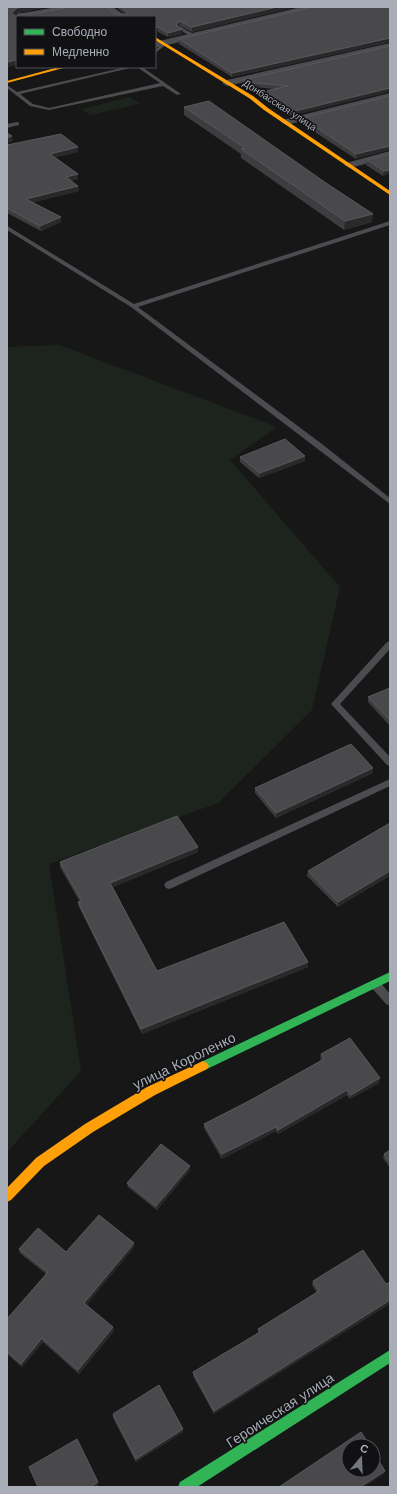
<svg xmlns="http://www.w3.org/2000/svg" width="397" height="1494" font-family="'Work Sans',sans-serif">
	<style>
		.green { fill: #1d241e }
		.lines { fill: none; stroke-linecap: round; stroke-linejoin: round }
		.lane { fill: #4b4c50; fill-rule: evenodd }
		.street { fill: #4b4c50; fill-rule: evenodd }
		.fast { fill: #30b455; fill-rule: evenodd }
		.slow { fill: #ff9f0a; fill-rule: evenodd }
		.wall { fill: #3d3d3f }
		.shaded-wall { fill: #29292a }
		.building { fill: #49494c; stroke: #58595d }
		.labels { text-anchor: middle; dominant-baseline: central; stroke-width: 3; stroke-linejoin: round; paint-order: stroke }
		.far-street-label { font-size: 10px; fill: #a8adb8; stroke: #111113 }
		.near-street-label { font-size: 14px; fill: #a8adb8; stroke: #111113 }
	</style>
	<rect width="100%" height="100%" fill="#171717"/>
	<path class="green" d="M130 97 140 104 90 115 82 109Z
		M59 345 277 427 230 460 340 587 312 710 218 803 49 864 81 1071 7 1152V347Z"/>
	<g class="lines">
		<path class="lane" d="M180 27 196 35V36L192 37 178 29Z
			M163 43 167 44 155 53V50Z
			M126 67H134L20 94 33 104 49 108 160 83 137 67H142L181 94 177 95 163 86 49 110 30 106 7 88V85L17 92Z
			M17 122 19 123V125L7 128V124Z
			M390 221V225L138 307 322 444 390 498V504L131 307 7 230V226L9 227 134 304Z
			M390 641V649L340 704 390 757V766L387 765 331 704 387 642Z
			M390 779V786L172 888 169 889 166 888 164 885 166 882Z
			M375 980 379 981 390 994V1006L386 1004 371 987 370 984 371 981Z"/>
		<path class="street" d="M56 7H75L70 10 32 17H17V20L13 17 18 14Z
			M102 7H113L127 17H116Z
			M301 7H317L315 9 155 48V42Z
			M390 43V49L227 86 222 83 227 80Z
			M390 93V99L286 125 281 122 282 120Z
			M390 151V157L350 168 344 165 346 163Z"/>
		<path class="fast" d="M390 972V981L207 1069 203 1071 199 1069 197 1066 199 1063Z
			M390 1350V1363L197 1487H178L180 1482Z"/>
		<path class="slow" d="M155 37 253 96 268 108 390 191V195L264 110 249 98 155 40Z
			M59 67H67L7 83V81Z
			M203 1061 207 1063 209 1066 207 1069 155 1095 93 1132 44 1166 11 1200 7 1202V1188L36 1158 85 1124 147 1087Z"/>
	</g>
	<path class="wall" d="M7 7H48L18 13 14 15 17 17 125 14 116 7H295L192 32 180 26 179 27 183 34 168 37 158 32 7 67Z
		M390 7V42L232 77 179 44V39Z
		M390 46 291 116 260 96 261 92 274 89 245 86 242 84V80Z
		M390 96 356 159 301 123 302 118Z
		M184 107 372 222 344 230 241 158V154L184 115Z
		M7 145 78 147V152L55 157 78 174V179L71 181 78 186 79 191 33 202 61 222 41 231 7 213Z
		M390 154 383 176 366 165 367 160Z
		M240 457 305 461 259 478 240 462Z
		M390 688V726L368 702V697Z
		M373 773 276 818 255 793V788Z
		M390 823 338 907 307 876 308 871Z
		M198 852 113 887 157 971 308 962V967L142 1034 79 907 78 902H80L60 867V862Z
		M321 1054 379 1083 350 1099 347 1095 278 1134 276 1131 222 1159 204 1128V1124L249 1101 322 1060 320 1059Z
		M390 1150V1168L383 1158 384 1154Z
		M190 1170 157 1210 128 1187 127 1183Z
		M134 1247 86 1305 114 1331 79 1374 43 1342 22 1367 7 1354V1319L46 1274 20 1253 19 1249 66 1252Z
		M363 1250 214 1414 193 1376V1372L258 1333V1329L317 1293 312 1285 313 1281Z
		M113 1414 183 1432 136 1462 113 1418Z"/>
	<path class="shaded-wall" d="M25 7H48L18 13 12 17 11 13 17 8Z
		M277 7H295L192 32V27Z
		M180 21V26L177 29 176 25Z
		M158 27V32H155V28Z
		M183 29V34L168 37V33Z
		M390 38V42L232 77V73Z
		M17 60V65L7 67V62Z
		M390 88V92L291 116V112Z
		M12 136 13 141 7 143V138Z
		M390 146V150L356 159V154Z
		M78 147V152L50 159V154Z
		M390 170V174L383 176 384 171Z
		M78 174V179L66 182V177Z
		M78 186 79 191 27 204 26 199Z
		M373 214 372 222 344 230 345 221Z
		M61 217V222L41 231 40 226Z
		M305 456V461L259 478 260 473Z
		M373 768V773L276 818V813Z
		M198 847V852L111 888 110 883Z
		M390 871V876L338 907V902Z
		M308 962V967L142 1034 141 1029Z
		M380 1078 379 1083 350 1099 351 1095Z
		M347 1090V1095L278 1134V1130Z
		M276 1127V1131L222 1159V1154Z
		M190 1166V1170L157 1210 156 1206Z
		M134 1243V1247L85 1307 84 1303Z
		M390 1300V1304L214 1414V1411Z
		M113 1327 114 1331 79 1374 78 1370Z
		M42 1338 43 1342 22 1367 21 1364Z
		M183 1429V1432L136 1462V1459Z
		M385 1471 384 1474 364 1487H360Z
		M98 1482V1486L96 1487H91Z"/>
	<path class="building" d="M7 7H25L17 8 11 13 17 17 18 14H32L70 7H106L115 14H128V12L121 7H277L192 27 180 21 176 25 183 29 168 33 158 27 155 28V17H17V60L7 62Z
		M313 7H390V38L232 73 179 39Z
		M390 46V88L291 112 261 92 288 86 245 82 242 80Z
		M390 96V146L356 154 302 118Z
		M209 101 326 183 373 214 345 221 241 149 245 148 184 107Z
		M7 133 12 136 7 138Z
		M61 134 78 147 50 154 78 174 66 177 78 186 26 199 61 217 40 226 7 208V145Z
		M390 154V170L384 171 367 160Z
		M285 439 305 456 260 473 240 457Z
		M390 688V720L368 697Z
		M351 744 373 768 276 813 255 788Z
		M177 816 198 847 110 883 157 971 284 922 308 962 141 1029 78 902 82 901 60 862Z
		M390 823V871L338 902 308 871Z
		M350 1038 380 1078 351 1095 347 1090 278 1130 276 1127 222 1154 204 1124 249 1101 324 1059 321 1054Z
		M161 1144 190 1166 156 1206 127 1183Z
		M390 1150V1163L384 1154Z
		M99 1215 134 1243 84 1303 113 1327 78 1370 42 1338 21 1364 7 1351V1319L48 1272 19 1249 38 1228 66 1252Z
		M363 1250 386 1284 390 1282V1300L214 1411 193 1372 260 1332 258 1329 319 1291 313 1281Z
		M159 1385 183 1429 136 1459 113 1414Z
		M361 1432 370 1446H349V1470H373V1451L385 1471 360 1487H279Z
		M77 1439 98 1482 91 1487H38L29 1467Z"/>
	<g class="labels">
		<g class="far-street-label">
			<text transform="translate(280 105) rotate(33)">Донбасская улица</text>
		</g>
		<g class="near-street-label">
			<text transform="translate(184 1061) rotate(-26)">улица Короленко</text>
			<text transform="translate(280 1410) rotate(-33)">Героическая улица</text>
		</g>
	</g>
	<rect width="397" height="1494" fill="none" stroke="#a8adb8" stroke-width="16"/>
	<rect x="16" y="16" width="140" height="52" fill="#111113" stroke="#4d4f55"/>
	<rect x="24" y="29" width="20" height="6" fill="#30b455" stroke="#4d4f55"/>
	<text x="52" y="36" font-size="12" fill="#a8adb8">Свободно</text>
	<rect x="24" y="49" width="20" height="6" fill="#ff9f0a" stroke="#4d4f55"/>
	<text x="52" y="56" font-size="12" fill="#a8adb8">Медленно</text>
	<g transform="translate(361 1458) rotate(19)"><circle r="19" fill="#111113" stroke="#4d4f55"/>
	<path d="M0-3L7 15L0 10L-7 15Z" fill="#757880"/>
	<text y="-6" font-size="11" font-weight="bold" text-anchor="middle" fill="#a8adb8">С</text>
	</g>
</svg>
